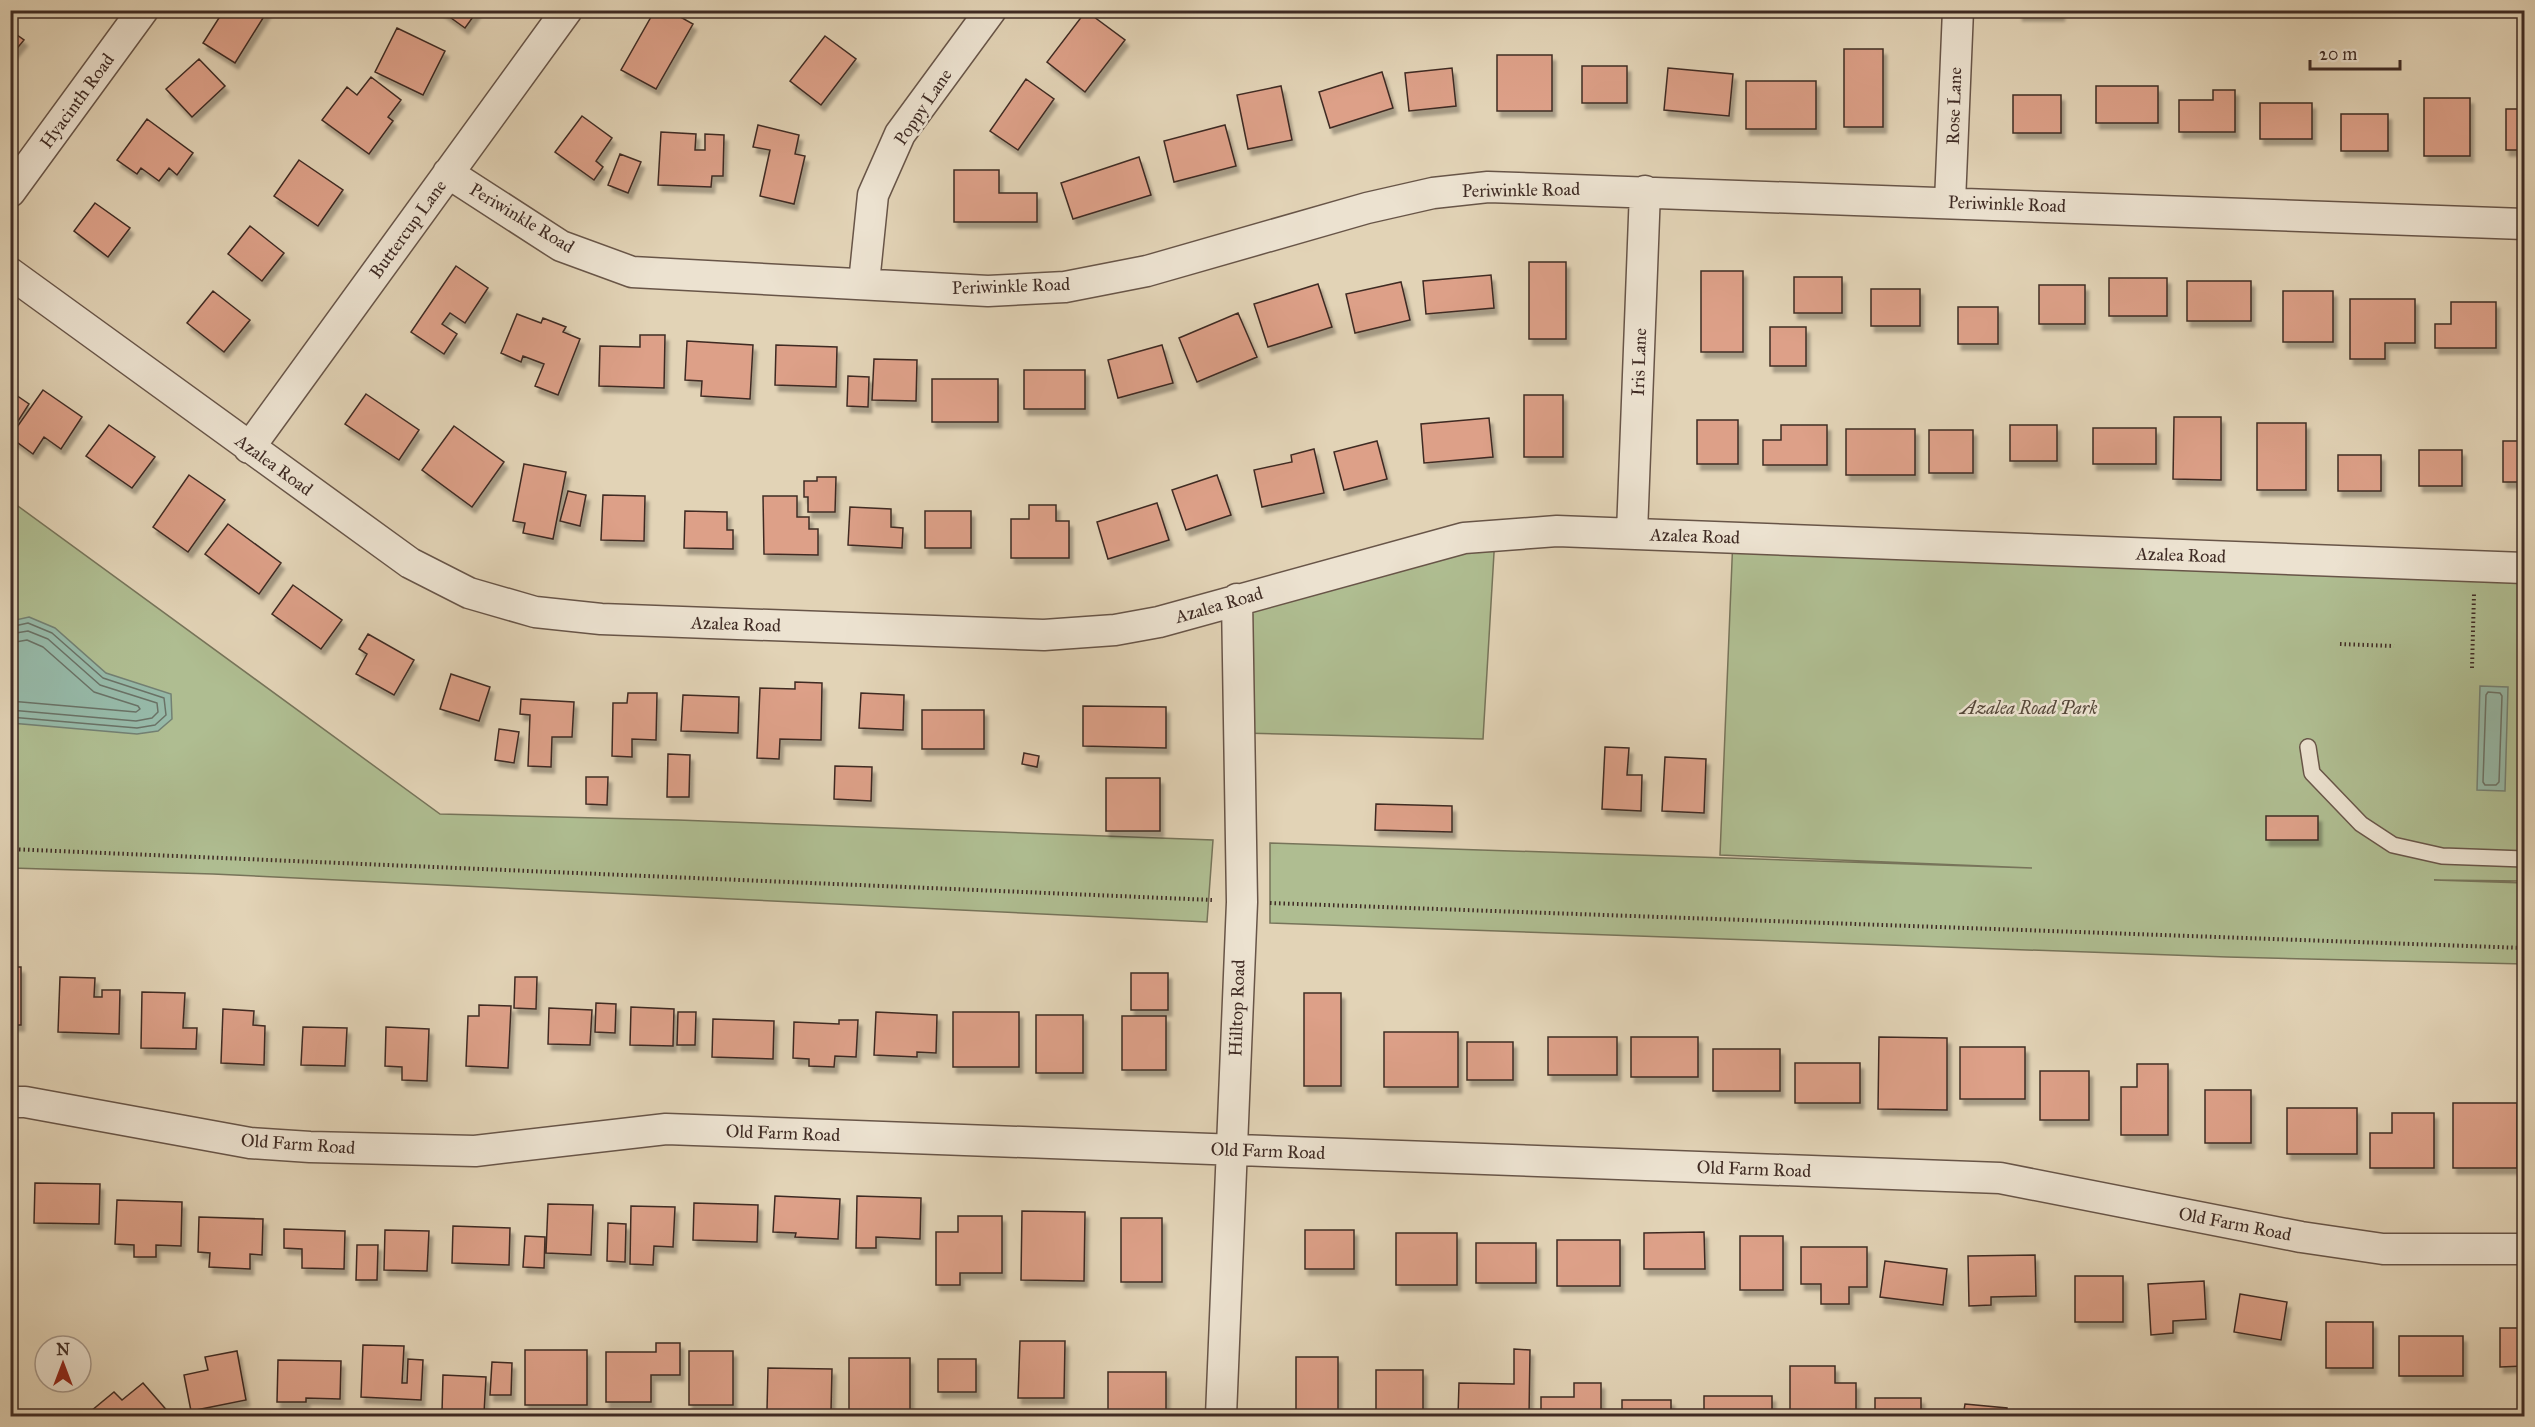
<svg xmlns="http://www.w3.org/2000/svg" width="2535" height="1427" font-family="'IM FELL Great Primer',serif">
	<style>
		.green { fill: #afbd91; stroke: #77745a; stroke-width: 1.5 }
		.water { fill: #96b9a8; stroke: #738073; stroke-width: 1.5 }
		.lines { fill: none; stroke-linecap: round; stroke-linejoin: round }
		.shore { stroke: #6a7266; stroke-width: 1.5 }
		.building { fill: #dda088; stroke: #3f2b24; stroke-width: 1.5; filter: url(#shadow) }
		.lane-casing { stroke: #685548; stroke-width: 18 }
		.street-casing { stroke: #685548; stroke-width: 33 }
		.path { stroke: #3f2b24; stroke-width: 4; stroke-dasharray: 1.5 3; stroke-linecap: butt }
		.lane { stroke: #ece2d0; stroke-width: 15 }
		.street { stroke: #ece2d0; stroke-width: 30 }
		.labels { text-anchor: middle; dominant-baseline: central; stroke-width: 5; stroke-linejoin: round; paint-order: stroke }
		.street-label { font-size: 18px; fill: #3f2b24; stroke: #ece2d0 }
		.park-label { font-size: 18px; font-style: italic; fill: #55483a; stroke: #ece2d0 }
	</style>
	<defs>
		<filter id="shadow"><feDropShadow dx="3.5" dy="6" stdDeviation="1.5" flood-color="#0004"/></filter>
	</defs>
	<rect width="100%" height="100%" fill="#e2d3b6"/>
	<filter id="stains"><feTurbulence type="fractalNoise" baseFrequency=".00333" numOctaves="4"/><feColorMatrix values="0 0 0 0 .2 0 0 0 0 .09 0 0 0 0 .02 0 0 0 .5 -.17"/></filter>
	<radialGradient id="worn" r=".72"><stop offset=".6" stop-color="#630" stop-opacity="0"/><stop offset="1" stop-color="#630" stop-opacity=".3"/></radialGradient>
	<path class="green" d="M11 501 440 814 678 820 1213 840 1207 922 213 874 11 868Z
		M1495 536 1483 739 1241 733 1237 599Z
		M1733 537 2524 568V881L2434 880 2524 883V964L2227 957 1270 923V843L2032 868 1720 855Z"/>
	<path class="water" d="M29 617 55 628 106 673 171 694 172 719 158 731 137 734 11 723V621Z
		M2480 686 2508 687 2505 791 2477 790Z"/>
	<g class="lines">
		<path class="shore" d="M10 627 28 623 52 633 103 678 164 698 166 715 155 725 137 728 10 717
			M10 634 28 631 48 639 100 685 157 703 158 712 152 718 136 721 10 710
			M10 643 27 640 43 647 94 692 138 706 140 709 136 712 10 701
			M2488 692 2500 693 2502 696 2499 782 2496 785H2485L2483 782 2486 695Z"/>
	</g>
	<path class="building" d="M224 10H268L235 63 203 43Z
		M440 10H478L465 28Z
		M655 10H668L693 24 656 89 621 70Z
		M2019 10H2061V15H2019Z
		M1086 11 1125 40 1085 92 1047 62Z
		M397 28 445 51 423 95 375 72Z
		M10 30 24 40 10 57Z
		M825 36 856 59 821 105 790 81Z
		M1844 49H1883V127H1844Z
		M1497 55H1552V111H1497Z
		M199 59 225 86 192 117 166 89Z
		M1582 66H1627V103H1582Z
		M1452 68 1456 106 1409 111 1405 73Z
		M1668 68 1733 74 1729 116 1664 110Z
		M1382 72 1393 108 1330 128 1319 92Z
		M371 77 401 100 388 117 393 121 369 154 322 120 347 87 357 95Z
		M1026 79 1054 99 1018 150 990 131Z
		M1746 81H1816V129H1746Z
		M1281 86 1292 140 1248 149 1237 95Z
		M2096 86H2158V123H2096Z
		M2213 90H2235V132H2179V100H2213Z
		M2013 95H2061V133H2013Z
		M2424 98H2470V156H2424Z
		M2260 103H2312V139H2260Z
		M2506 109H2524V150H2506Z
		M2341 114H2388V151H2341Z
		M582 116 612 138 596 161 603 167 594 180 555 152Z
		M147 119 193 153 177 175 169 168 159 181 141 168 137 174 117 160Z
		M758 125 799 135 795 154 805 156 794 204 760 196 770 150 753 147Z
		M1225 125 1236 166 1174 182 1164 141Z
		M661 132 696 134 695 150H705V134L724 135 723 176H712L711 187 658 185Z
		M620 154 641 162 628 193 608 185Z
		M1139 157 1151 195 1073 219 1061 183Z
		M299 160 343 190 318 226 274 196Z
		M954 170H999V193H1037V222H954Z
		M95 203 130 228 108 257 74 231Z
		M250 226 284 253 262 281 228 254Z
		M1529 262H1566V339H1529Z
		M456 266 488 288 465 323 450 313 442 324 457 334 444 354 411 332Z
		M1701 271H1743V352H1701Z
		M1491 275 1494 308 1426 314 1423 281Z
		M1794 277H1842V313H1794Z
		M2109 278H2167V316H2109Z
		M2187 281H2251V321H2187Z
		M1401 282 1410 320 1355 333 1346 294Z
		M1318 284 1332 327 1268 347 1254 304Z
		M2039 285H2085V324H2039Z
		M1871 289H1920V326H1871Z
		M213 291 250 320 224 352 187 323Z
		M2283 291H2333V342H2283Z
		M2350 299H2415V343H2385V359H2350Z
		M2451 302H2496V348H2435V324H2451Z
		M1958 307H1998V344H1958Z
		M1238 313 1257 357 1197 382 1179 338Z
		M517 314 541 323 543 318 566 327 563 332 580 339 558 395 535 386 544 364 523 356 521 362 501 353Z
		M1770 327H1806V366H1770Z
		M640 335H665L664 388 599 386 600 346 640 347Z
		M687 341 753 345 750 399 701 396 702 381 685 380Z
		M776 345 837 347 836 387 775 385Z
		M1162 345 1173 383 1118 398 1108 360Z
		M874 359 917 360 916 401 872 400Z
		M1024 370H1085V409H1024Z
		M848 376 869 377 868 407 847 406Z
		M932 379H998V422H932Z
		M43 390 82 417 61 449 44 437 33 454 10 437Z
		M13 393 29 404 13 429 10 427V396Z
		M366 394 419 430 399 460 345 424Z
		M1524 395H1563V457H1524Z
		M2174 417H2221V480L2173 479Z
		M1489 418 1493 457 1424 463 1421 424Z
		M1697 420H1738V464H1697Z
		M2257 423H2306V490H2257Z
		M109 425 155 457 132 488 86 456Z
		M1781 425H1827V465H1763V440H1781Z
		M2010 425H2057V461H2010Z
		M454 426 504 462 472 507 422 470Z
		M2093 428H2156V464H2093Z
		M1846 429H1915V475H1846Z
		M1929 430H1973V473H1929Z
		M1377 441 1387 479 1344 490 1334 452Z
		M2503 441H2524V482H2503Z
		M1314 449 1324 493 1262 507 1254 470 1292 462 1291 455Z
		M2419 450H2462V486H2419Z
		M2338 455H2381V491H2338Z
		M524 464 566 472 553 539 523 533 525 523 513 521Z
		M189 475 225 500 188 552 153 527Z
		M1217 475 1231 515 1186 530 1172 490Z
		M817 477H836L835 512H808V497H804V481H817Z
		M568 491 586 495 580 526 560 521Z
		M603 495 645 496 644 541 601 540Z
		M763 496H797V517H809V529H818V555L764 554Z
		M1157 503 1169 540 1108 559 1097 522Z
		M1029 505H1056V521H1069V558H1011V519H1029Z
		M850 507 891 509V527L903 528 902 548 848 545Z
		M685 511 727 512V530H733V549L684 548Z
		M925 511H971V548H925Z
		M228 524 281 563 259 594 205 554Z
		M293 585 342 620 321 649 272 614Z
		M368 634 414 660 394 695 356 674 367 654 359 649Z
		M451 674 490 687 479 721 440 709Z
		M795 682 822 683 821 740 780 739 779 759 757 758 760 688 795 689Z
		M628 693H657L656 740 632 739V757L612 756 613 703H627Z
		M861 693 904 695 903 730 859 728Z
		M683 695 739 697 738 733 681 731Z
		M521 699 574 702 572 737H552L551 767 528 766 530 715 520 714Z
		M1083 706 1166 707V748L1083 746Z
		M922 710H984V749H922Z
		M499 729 519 732 514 763 495 760Z
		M1605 747 1629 748 1627 775H1642L1641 811 1602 809Z
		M1024 753 1039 756 1037 767 1022 764Z
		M668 754 690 755 689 797H667Z
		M1665 757 1706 759 1704 813 1662 811Z
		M835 766 872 767 871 801 834 799Z
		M586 777H608L607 805 586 804Z
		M1106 778H1160V831H1106Z
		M1376 804 1452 806V832L1375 830Z
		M2266 816H2318V840H2266Z
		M10 967H21V1025H10Z
		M1131 973H1168V1010H1131Z
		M60 977 95 978 94 997H102V990H120L119 1034 58 1032Z
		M515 977H537L536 1009 514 1008Z
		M142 992 185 993 183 1028H197L196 1049 141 1048Z
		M1304 993H1341V1086H1304Z
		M596 1003 616 1004 615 1033 595 1032Z
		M479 1005 511 1006 508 1068 466 1066 468 1016H479Z
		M631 1007 674 1009 673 1046 630 1045Z
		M549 1008 592 1010 590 1045 548 1044Z
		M223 1009 254 1011 253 1025 265 1026 264 1065 221 1063Z
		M678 1012H696L695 1045H677Z
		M876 1012 937 1015 936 1053 917 1052V1057L874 1055Z
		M953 1012H1019V1067H953Z
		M1036 1015H1083V1073H1036Z
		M1122 1016H1166V1070H1122Z
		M713 1019 774 1021 773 1059 712 1057Z
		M839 1020H858L856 1057 835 1056 834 1067 809 1066V1059L793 1058 794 1022 839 1024Z
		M303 1027 347 1028 345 1066 301 1065Z
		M386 1027 429 1029 427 1081 402 1080V1067L385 1066Z
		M1384 1032H1458V1087H1384Z
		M1548 1037H1617V1075H1548Z
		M1631 1037H1698V1077H1631Z
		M1879 1037 1947 1038V1110L1878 1109Z
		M1467 1042H1513V1080H1467Z
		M1960 1047H2025V1099H1960Z
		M1713 1049H1780V1091H1713Z
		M1795 1063H1860V1103H1795Z
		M2137 1064H2168V1135H2121V1087H2137Z
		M2040 1071H2089V1120H2040Z
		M2205 1090H2251V1143H2205Z
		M2453 1103H2517V1168H2453Z
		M2287 1108H2357V1154H2287Z
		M2392 1113H2434V1168H2370V1133H2392Z
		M35 1183 100 1184 99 1224 34 1223Z
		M775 1196 840 1199 838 1239 795 1237 796 1233 773 1232Z
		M857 1196 921 1198 920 1239 876 1237V1248H856Z
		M117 1200 182 1202 181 1246 156 1245V1257H134V1245L115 1244Z
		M694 1203 758 1205 757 1242 693 1240Z
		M548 1204 593 1205 591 1255 546 1253Z
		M631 1206 675 1207 673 1247 654 1246 653 1265 630 1264Z
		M1022 1211 1085 1212 1084 1281 1021 1280Z
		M958 1216H1002V1273H960V1285H936V1232H958Z
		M199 1217 263 1219 262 1255 250 1254V1269L209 1267 210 1253 198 1252Z
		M1121 1218H1162V1282H1121Z
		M608 1223 626 1224 625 1262 607 1261Z
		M453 1226 510 1228 509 1265 452 1263Z
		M284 1229 345 1231 344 1269 302 1268V1249L284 1248Z
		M385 1230 429 1231 427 1271 384 1270Z
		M1305 1230H1354V1269H1305Z
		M1704 1232 1705 1269H1644V1233Z
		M1396 1233H1457V1285H1396Z
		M525 1236 545 1237 544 1268 523 1267Z
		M1740 1236H1783V1290H1740Z
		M1557 1240H1620V1286H1557Z
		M1476 1243H1536V1283H1476Z
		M357 1245H378L377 1280H356Z
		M1801 1247H1867V1287H1849V1304H1821V1284H1801Z
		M2035 1255 2036 1296 1991 1297V1305L1969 1306 1968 1256Z
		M1885 1261 1947 1269 1943 1305 1880 1297Z
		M2075 1276H2123V1322H2075Z
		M2204 1281 2206 1319 2173 1321V1333L2151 1335 2148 1284Z
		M2240 1294 2287 1302 2281 1340 2234 1332Z
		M2326 1322H2373V1368H2326Z
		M2500 1328H2524V1366L2500 1367Z
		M2399 1336H2463V1376H2399Z
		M1020 1341H1065L1064 1398H1018Z
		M656 1343H680V1375H651V1402H606V1352H656Z
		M363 1345 404 1346 402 1383H407L408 1359 423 1360 421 1400 361 1397Z
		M1514 1349 1530 1350 1529 1416H1458L1459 1383 1514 1384Z
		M525 1350H587V1405H525Z
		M237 1351 246 1400 191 1411 184 1375 208 1370 205 1357Z
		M689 1351H733V1405H689Z
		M1296 1357H1338V1416H1296Z
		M849 1358H910V1411H849Z
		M938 1359H976V1392H938Z
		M278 1360 341 1361 340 1399 306 1398V1402H277Z
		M492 1362 512 1363 511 1395H490Z
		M1790 1366H1835V1383H1856V1416H1790Z
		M768 1368 832 1369 831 1411 767 1410Z
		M1376 1370H1423V1413H1376Z
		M1108 1372H1166V1416H1108Z
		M443 1375 486 1377 484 1413 442 1412Z
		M143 1383 170 1414 166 1416H85L114 1392 122 1400Z
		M1574 1383H1601V1416H1541V1397H1574Z
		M1704 1396H1772V1416H1704Z
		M1875 1398H1921V1416H1875Z
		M1622 1400H1671V1416H1622Z
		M1965 1404 2007 1408 2006 1416H1963Z"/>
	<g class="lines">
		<g class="lane-casing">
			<path id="lane" d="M2308 747 2312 773 2361 824 2393 845 2442 856 2524 859"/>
		</g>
		<g class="street-casing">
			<path id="street" d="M448 173 561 246 632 272 988 291 1065 287 1147 271 1367 208 1433 193 1488 187 2524 224
				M10 192 143 10
				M1950 202 1958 10
				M10 273 410 563 469 593 535 612 601 619 1044 635 1115 630 1159 622 1464 538 1557 531 2524 568
				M864 283 873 195 900 134 991 10
				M249 448 567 10
				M1632 533 1645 191
				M10 1102H25L250 1143 310 1147 475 1151 666 1129 2000 1178 2301 1237 2383 1249H2524
				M1221 1416 1242 902 1237 599"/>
		</g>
		<path class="path" d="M2340 644 2394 646
			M2472 668 2474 594
			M10 849 1212 900
			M1270 903 2524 948"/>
		<use href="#lane" class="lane"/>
		<use href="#street" class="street"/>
	</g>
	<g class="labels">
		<g class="street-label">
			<text transform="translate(77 101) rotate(-54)">Hyacinth Road</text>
			<text transform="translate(1954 106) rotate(-88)">Rose Lane</text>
			<text transform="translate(923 107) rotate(-56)">Poppy Lane</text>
			<text transform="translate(1521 190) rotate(-1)">Periwinkle Road</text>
			<text transform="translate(2007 204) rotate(2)">Periwinkle Road</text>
			<text transform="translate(522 218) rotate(31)">Periwinkle Road</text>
			<text transform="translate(408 229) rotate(-54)">Buttercup Lane</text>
			<text transform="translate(1011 286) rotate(-2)">Periwinkle Road</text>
			<text transform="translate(1639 362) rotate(-88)">Iris Lane</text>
			<text transform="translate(274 465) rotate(36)">Azalea Road</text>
			<text transform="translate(1695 536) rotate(2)">Azalea Road</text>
			<text transform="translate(2181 555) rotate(2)">Azalea Road</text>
			<text transform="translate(1219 605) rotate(-16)">Azalea Road</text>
			<text transform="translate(736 624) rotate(2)">Azalea Road</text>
			<text transform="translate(1237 1008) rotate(-88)">Hilltop Road</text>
			<text transform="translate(783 1133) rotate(2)">Old Farm Road</text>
			<text transform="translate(298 1144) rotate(4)">Old Farm Road</text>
			<text transform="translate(1268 1151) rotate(2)">Old Farm Road</text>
			<text transform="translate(1754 1169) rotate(2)">Old Farm Road</text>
			<text transform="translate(2235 1224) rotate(11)">Old Farm Road</text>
		</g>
		<g class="park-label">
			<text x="2029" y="708">Azalea Road Park</text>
		</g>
	</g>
	<rect width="2535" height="1427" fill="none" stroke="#e2d3b6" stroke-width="36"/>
	<rect x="12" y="12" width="2511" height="1403" fill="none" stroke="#3f2b24" stroke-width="3"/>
	<rect x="18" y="18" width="2499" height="1391" fill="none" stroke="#3f2b24" stroke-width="1.5"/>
	<g transform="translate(63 1364)"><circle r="28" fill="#ece2d0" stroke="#a7998b" stroke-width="1.5"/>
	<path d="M0-4.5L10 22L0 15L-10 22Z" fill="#8f2418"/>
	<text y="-9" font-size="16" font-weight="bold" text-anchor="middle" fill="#3f2b24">N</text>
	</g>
	<path d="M2310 60v9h90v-9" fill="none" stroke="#3f2b24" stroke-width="3"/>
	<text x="2319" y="60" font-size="18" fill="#3f2b24" stroke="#ece2d0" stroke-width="4.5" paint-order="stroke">20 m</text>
	<rect width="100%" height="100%" filter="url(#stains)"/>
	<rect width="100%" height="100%" fill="url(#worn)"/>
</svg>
